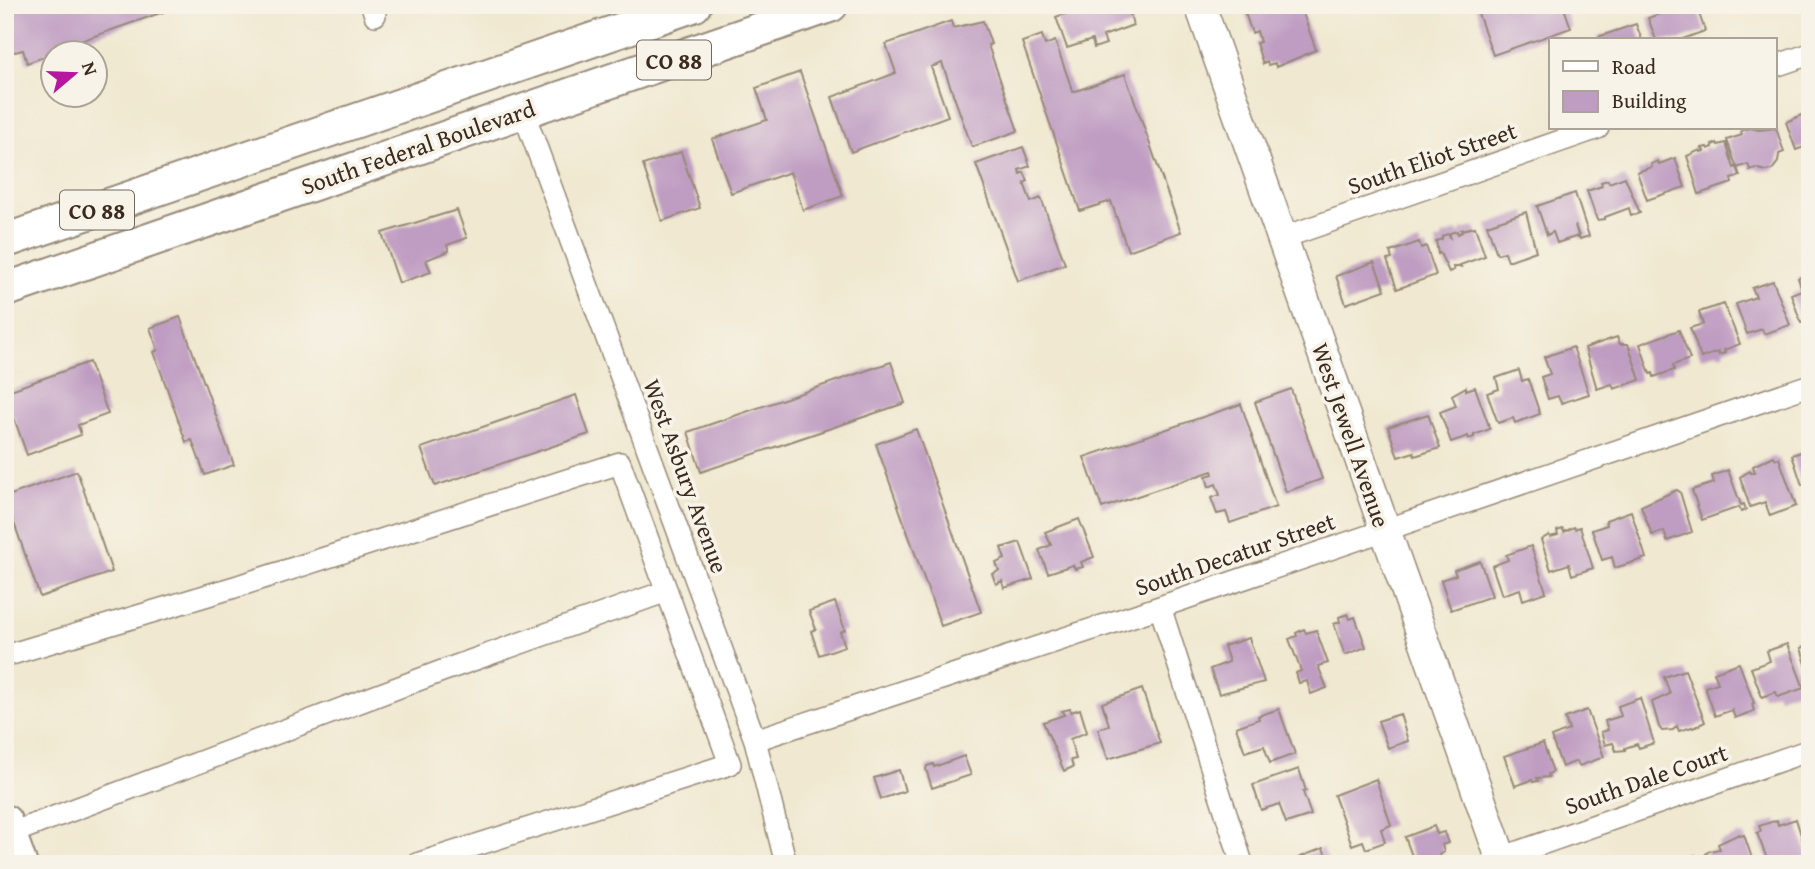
<svg xmlns="http://www.w3.org/2000/svg" width="1815" height="869" font-family="'Gentium Book Plus',serif">
	<style>
		.building { fill: #bf9dc2 }
		.lines { fill: none; stroke-linecap: round; stroke-linejoin: round }
		.street-casing { stroke: #968977; stroke-width: 24 }
		.secondary-casing { stroke: #968977; stroke-width: 33 }
		.primary-casing { stroke: #968977; stroke-width: 37 }
		.street { stroke: #fff; stroke-width: 21 }
		.secondary { stroke: #fff; stroke-width: 30 }
		.primary { stroke: #fff; stroke-width: 33 }
		.labels { text-anchor: middle; dominant-baseline: central; stroke-width: 7; stroke-linejoin: round; paint-order: stroke }
		.shield { fill: #f7f3e8; stroke: #73665b; stroke-width: 2 }
		.shield-label { font-size: 23px; font-weight: bold; fill: #3b2a1e }
		.street-label { font-size: 24px; fill: #3b2a1e; stroke: #f7f3e8 }
	</style>
	<rect width="100%" height="100%" fill="#f7f3e8"/>
	<filter id="ink" filterUnits="userSpaceOnUse"><feTurbulence type="fractalNoise" baseFrequency=".0143" numOctaves="2"/><feDisplacementMap in="SourceGraphic" scale="14" xChannelSelector="R" yChannelSelector="G"/><feConvolveMatrix kernelMatrix="1 2 1 2 8 2 1 2 1" color-interpolation-filters="sRGB"/></filter>
	<filter id="wash" filterUnits="userSpaceOnUse"><feTurbulence type="fractalNoise" baseFrequency=".00686" numOctaves="4" result="noise"/><feDisplacementMap in="SourceGraphic" scale="28" xChannelSelector="R" yChannelSelector="G"/><feGaussianBlur stdDeviation="1.57" result="paint"/><feColorMatrix in="noise" values="0 0 0 0 0 0 0 0 0 0 0 0 0 0 0 0 0 1.4 0 .05"/><feComposite in="paint" operator="in"/></filter>
	<g filter="url(#wash)">
		<rect width="100%" height="100%" fill="#f0e8d0"/>
		<g id="blocks">
			<path class="building" d="M5 5H180V6L46 53 44 57 27 63 23 50 15 52 5 47Z
				M1092 5H1128L1133 25 1103 36 1106 44 1094 48 1092 40 1067 48 1056 17Z
				M1242 5H1300L1316 50 1276 67 1275 63 1268 65 1267 62 1263 64 1256 43 1260 42 1257 31 1252 33 1245 13 1250 11 1248 7 1243 8Z
				M1475 5H1563L1571 28 1493 55Z
				M1662 5H1696L1705 31 1680 40H1656L1648 18 1665 12Z
				M951 21 953 28 983 21 991 44 988 45 1018 131 972 147 942 63 931 67 948 116 851 152 832 97 896 73 886 44Z
				M1636 24 1642 40H1599L1598 37Z
				M1042 35 1045 45 1055 41 1073 92 1125 74 1181 232 1128 251 1111 201 1080 211 1022 42Z
				M800 72 843 196 803 210 790 172 731 193 712 139 767 120 756 88Z
				M1808 112 1810 145 1796 150 1786 122Z
				M1750 128 1759 130 1776 128 1784 152 1779 154 1778 162 1772 170 1765 171 1756 168 1750 170 1748 164 1737 168 1727 140 1742 135 1741 131Z
				M1717 143 1718 145 1726 143 1734 168 1737 167 1740 176 1731 179 1732 183 1699 194 1687 156 1700 150 1701 152 1704 151 1702 148 1707 147 1708 149 1713 147 1712 145Z
				M1023 147 1030 166 1019 170 1020 174 1024 172 1028 181 1024 183 1031 202 1041 198 1065 264 1018 281 976 164Z
				M681 152 700 208 662 221 643 165Z
				M1675 158 1685 187 1647 200 1637 172 1652 167 1651 164 1658 161 1659 164Z
				M1625 177 1640 213 1631 216 1629 208 1605 217V219L1597 220 1587 191 1602 186 1601 182 1608 180 1609 183Z
				M1575 193 1589 236 1580 239 1575 225 1578 236 1557 243 1553 232 1547 235 1537 206Z
				M457 210 467 238 447 245 449 251 426 260 431 272 399 283 382 233Z
				M1526 212 1536 251 1508 261 1505 252 1497 254 1487 225Z
				M1475 227 1485 256 1460 265 1461 267H1453L1454 270 1449 272 1440 253 1438 254 1436 241 1442 239V236L1448 234 1450 237V233L1457 231 1458 234 1462 232 1461 230Z
				M1419 242 1421 248 1426 246 1436 275 1397 289 1387 260 1392 259 1390 252Z
				M1374 262 1385 290 1346 304 1336 276Z
				M1810 274V320L1801 323 1791 294 1802 290 1798 278Z
				M1773 281 1790 325 1764 334 1762 329 1747 334 1736 304 1756 297 1752 288Z
				M1724 304 1740 344 1724 350 1725 353 1719 355 1718 352 1701 358 1690 328 1703 324 1699 312Z
				M180 317 234 465 205 475 192 440 186 442 154 352 158 350 150 328Z
				M1679 330 1690 359 1673 365 1674 370 1654 377 1653 373 1650 374 1640 344Z
				M1617 337 1620 344H1628L1640 380 1614 389 1612 384 1597 389 1585 348Z
				M1573 347 1589 394 1561 403 1558 396 1548 399 1541 377 1550 374 1544 357Z
				M89 362 108 414 78 425 81 435 27 455 5 392Z
				M891 362 905 403 701 472 688 432Z
				M1519 370 1522 381 1528 379 1540 414 1515 423 1513 418 1498 423 1487 393 1499 389 1496 378Z
				M1466 387V390L1475 387 1490 429 1474 435V437L1469 439 1468 436 1451 442 1440 412 1456 406 1452 395Z
				M1291 389 1322 479 1286 492 1255 402Z
				M576 395 589 434 435 486 421 448Z
				M1241 404 1276 507 1230 523 1226 512 1217 514 1211 498 1220 495 1216 484 1209 487 1206 476 1213 474 1212 471 1102 508 1084 457Z
				M1428 414 1440 448 1415 456 1414 452 1398 457 1388 427Z
				M916 429 981 612 941 626 876 444Z
				M1810 449V482L1802 485 1792 455Z
				M1774 456 1776 459 1779 458 1796 506 1770 516 1765 502 1750 507 1740 477 1750 471 1751 473 1755 472 1753 466Z
				M1728 470 1741 505 1744 504 1746 510 1741 512 1739 507 1702 520 1692 490 1714 483 1712 476Z
				M77 471 112 572 40 597 5 497Z
				M1677 490 1680 492 1692 532 1667 541 1664 531 1652 535 1641 506Z
				M1631 511 1646 558 1615 568 1612 557 1602 560 1592 530 1607 525 1606 520Z
				M1079 519 1094 557 1081 562 1083 567 1075 569 1073 565 1048 573 1039 550 1051 545 1045 532Z
				M1574 527 1575 529 1580 527 1593 568 1572 575 1569 564 1551 570 1541 540 1549 535 1550 537 1558 535 1557 531 1563 529 1564 532Z
				M1020 542 1033 579 1004 588 1002 581 996 584 992 574 999 571 996 563 1005 559 1001 548Z
				M1531 546 1546 592 1523 600 1520 589 1502 595 1492 566 1508 560 1506 555Z
				M1480 561 1492 596 1451 610 1441 580 1456 575 1454 570Z
				M835 602 845 630 840 632 845 646 819 655 811 631 816 629 809 611Z
				M1348 614 1350 619 1355 617 1366 647 1345 655 1334 624 1340 622 1339 617Z
				M1304 629 1306 633 1316 630 1328 663 1318 666 1327 688 1311 694 1307 681 1299 683 1296 673 1301 671 1289 639 1297 636 1296 633Z
				M1249 638 1264 682 1219 694 1210 669 1229 662 1224 646Z
				M1787 644 1804 688 1778 697 1776 692 1762 697 1751 668 1770 661 1767 651Z
				M1810 645V674H1809L1801 648Z
				M1739 663 1754 703 1752 704 1754 711 1735 718 1732 710 1715 716 1705 687 1718 683 1714 672Z
				M1685 670 1705 722 1693 728 1692 727 1679 731 1677 726 1673 730 1662 731 1659 727 1652 702 1670 694 1664 677Z
				M1142 689 1160 743 1108 759 1098 729 1109 725 1102 703Z
				M1640 698 1654 743 1639 748 1637 744 1625 748V750L1616 751 1613 743 1605 745 1601 732 1608 730 1605 721 1621 716 1618 706Z
				M1070 709 1071 712 1080 709 1087 732 1070 739 1076 759 1071 760 1073 767 1064 771 1043 722 1064 715 1062 711Z
				M1279 709 1295 754 1270 763 1264 746 1245 752 1236 727 1259 719 1258 716Z
				M1587 710 1604 757 1579 766 1577 761 1562 767 1551 737 1569 730 1565 718Z
				M1400 714 1408 741 1388 748 1378 721Z
				M1543 743 1553 772 1548 774 1549 777 1537 778 1538 781 1533 782 1532 780 1515 786 1504 756Z
				M964 756 971 775 932 788 926 769 927 766 933 764 934 767Z
				M1299 769 1306 791 1303 792 1311 815 1286 823 1279 804 1261 810 1253 785Z
				M899 770 905 791 881 799 874 778Z
				M1376 779 1391 825 1381 829 1385 842 1366 849 1363 841 1352 845 1334 795Z
				M1796 819 1810 864H1769L1757 833 1761 831 1759 826 1777 820 1778 825Z
				M1434 826 1437 834 1444 832 1448 843 1442 845 1444 852 1439 855 1440 858 1428 862 1427 859 1415 864 1405 837Z
				M1739 834 1740 836 1744 835 1754 864H1708L1705 855 1709 851 1720 849 1718 844Z
				M1323 848 1329 864H1300L1298 858Z
				M1695 855 1698 864H1670V863Z"/>
		</g>
	</g>
	<g filter="url(#ink)">
		<use href="#blocks" fill-opacity="0" stroke="#968977" stroke-width="2"/>
		<g class="lines">
			<g class="street-casing">
				<path id="street" d="M372 5 375 15
					M1775 66 1810 54
					M523 111 755 740 786 864
					M1282 238 1598 128
					M1160 607 1242 863
					M5 656 238 586 620 463 730 764 417 864
					M755 740 1160 607 1810 385
					M9 834 442 671 667 591
					M1501 858 1810 750"/>
			</g>
			<g class="secondary-casing">
				<path id="secondary" d="M1200 5 1503 864"/>
			</g>
			<g class="primary-casing">
				<path id="primary" d="M5 241 694 5
					M5 290 831 5
					M5 822 20 864"/>
			</g>
			<use href="#street" class="street"/>
			<use href="#secondary" class="secondary"/>
			<use href="#primary" class="primary"/>
		</g>
	</g>
	<g class="labels">
		<g class="shield">
			<rect x="637" y="40.5" width="74" height="39" rx="5"/>
			<rect x="60" y="190.5" width="74" height="39" rx="5"/>
		</g>
		<g class="shield-label">
			<text x="674" y="60">CO 88</text>
			<text x="97" y="210">CO 88</text>
		</g>
		<g class="street-label">
			<text transform="translate(418 147) rotate(-19)">South Federal Boulevard</text>
			<text transform="translate(1432 158) rotate(-19)">South Eliot Street</text>
			<text transform="translate(1351 435) rotate(71)">West Jewell Avenue</text>
			<text transform="translate(686 476) rotate(70)">West Asbury Avenue</text>
			<text transform="translate(1235 554) rotate(-19)">South Decatur Street</text>
			<text transform="translate(1646 779) rotate(-19)">South Dale Court</text>
		</g>
	</g>
	<rect width="1815" height="869" fill="none" stroke="#f7f3e8" stroke-width="28"/>
	<rect x="1549" y="38" width="228" height="91" fill="#f7f3e8" stroke="#aca397" stroke-width="2"/>
	<rect x="1563" y="61" width="35" height="10" fill="#ffffff" stroke="#aca397" stroke-width="2"/>
	<text x="1612" y="74" font-size="21" fill="#3b2a1e">Road</text>
	<rect x="1563" y="91" width="35" height="21" fill="#bf9dc2" stroke="#aca397" stroke-width="2"/>
	<text x="1612" y="108" font-size="21" fill="#3b2a1e">Building</text>
	<g transform="translate(74 74) rotate(71)"><circle r="33" fill="#f7f3e8" stroke="#aca397" stroke-width="2"/>
	<path d="M0-5L12 26L0 18L-12 26Z" fill="#b5179e"/>
	<text y="-10" font-size="19" font-weight="bold" text-anchor="middle" fill="#3b2a1e">N</text>
	</g>
</svg>
